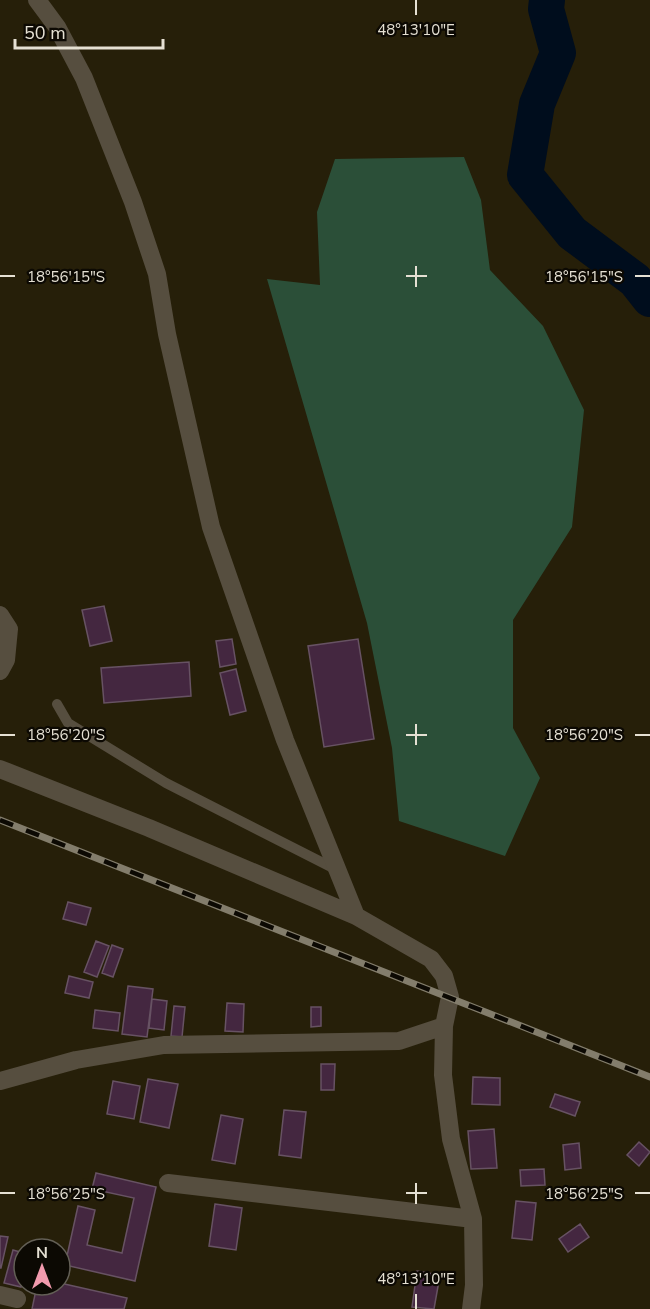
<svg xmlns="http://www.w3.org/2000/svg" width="650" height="1309" font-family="'Nunito Sans',sans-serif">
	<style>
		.forest { fill: #2b4f38 }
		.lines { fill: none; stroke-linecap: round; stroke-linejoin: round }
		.river { stroke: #000d1d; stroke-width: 36 }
		.building { fill: #442740; stroke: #675263; stroke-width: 1.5 }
		.lane { stroke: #564e3f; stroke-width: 10 }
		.street { stroke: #564e3f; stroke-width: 18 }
		.rail-casing { stroke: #837d6c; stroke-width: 7 }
		.rail { stroke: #0c0903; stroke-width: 4.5; stroke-dasharray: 14; stroke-linecap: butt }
		.ticks { fill: none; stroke: #e5e0d3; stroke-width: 2 }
		.ticks-label { font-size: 15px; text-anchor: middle; fill: #e5e0d3; stroke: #0c0903; stroke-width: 4.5; stroke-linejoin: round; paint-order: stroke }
	</style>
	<rect width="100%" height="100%" fill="#261f09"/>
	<path class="forest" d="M464 157 481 200 490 270 543 326 584 410 572 527 513 620V728L540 778 505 856 399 821 392 748 367 623 267 279 320 285 317 212 335 159Z"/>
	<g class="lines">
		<path class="river" d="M547 0 546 9 558 53 537 104 525 175 572 233 635 280 650 299"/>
	</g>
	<path class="building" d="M104 606 112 641 90 646 82 610Z
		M232 639 236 664 220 667 216 641Z
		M358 639 374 739 324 747 308 646Z
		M189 662 191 696 104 703 101 668Z
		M236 669 246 711 230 715 220 673Z
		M68 902 91 908 86 925 63 919Z
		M96 941 109 946 97 977 84 972Z
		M112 945 123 949 113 977 102 973Z
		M69 976 93 982 89 998 65 993Z
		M128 986 153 989 147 1037 122 1034Z
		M152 999 167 1001 164 1030 149 1028Z
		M227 1003 244 1004 243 1032 225 1031Z
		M174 1006 185 1007 182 1037 171 1036Z
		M311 1007H321V1026L311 1027Z
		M95 1010 120 1013 118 1031 93 1028Z
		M321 1064H335L334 1090H321Z
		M473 1077 500 1078V1105L472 1104Z
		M148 1079 178 1084 169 1128 140 1122Z
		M113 1081 140 1086 134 1119 107 1114Z
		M555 1094 580 1102 575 1116 550 1107Z
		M284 1110 306 1112 301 1158 279 1155Z
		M221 1115 243 1119 235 1164 212 1160Z
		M494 1129 497 1168 471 1169 468 1131Z
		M639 1142 650 1152 639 1166 627 1155Z
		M579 1143 581 1168 565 1170 563 1145Z
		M544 1169 545 1185 521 1186 520 1170Z
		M96 1173 156 1187 135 1281 65 1265 78 1206 95 1210 87 1245 122 1253 134 1198 92 1189Z
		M516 1201 536 1203 532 1240 512 1238Z
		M215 1204 242 1208 236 1250 209 1246Z
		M580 1224 589 1237 568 1252 559 1239Z
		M0 1236 8 1237 1 1268H0Z
		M13 1250 24 1253V1276L21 1287 4 1283Z
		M417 1271 440 1275 434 1309 412 1307Z
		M60 1283 127 1298 124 1309H32L37 1285H60Z"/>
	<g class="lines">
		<path class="lane" d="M57 704 68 723 166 783 337 870"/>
		<path class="street" d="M37 0 57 27 84 78 133 202 157 274 167 334 211 527 285 740 356 916 431 959 444 976 450 997 444 1026 443 1075 451 1139 473 1219 474 1285 471 1309
			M0 615 9 629 6 660 0 671
			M0 769 149 828 356 916
			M0 1081 76 1060 164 1045 399 1041 444 1026
			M168 1183 473 1219
			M0 1295 17 1299"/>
		<g class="rail-casing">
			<path id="rail" d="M0 820 650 1077"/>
		</g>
		<use href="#rail" class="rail"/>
	</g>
	<path class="ticks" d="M416 0V15M416 266V287M0 276H15M406 276H427M635 276H650M416 724V745M0 735H15M406 735H427M635 735H650M416 1183V1204M0 1193H15M406 1193H427M635 1193H650M416 1294V1309"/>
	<g class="ticks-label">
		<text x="416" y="35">48°13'10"E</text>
		<text x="66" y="282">18°56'15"S</text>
		<text x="584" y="282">18°56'15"S</text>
		<text x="66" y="740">18°56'20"S</text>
		<text x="584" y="740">18°56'20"S</text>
		<text x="66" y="1199">18°56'25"S</text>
		<text x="584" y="1199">18°56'25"S</text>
		<text x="416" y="1284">48°13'10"E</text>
	</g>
	<g transform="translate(42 1267)"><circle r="28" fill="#0c0903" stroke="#635f56" stroke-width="1.5"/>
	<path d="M0-4.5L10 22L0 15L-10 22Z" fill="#f29aad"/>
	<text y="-9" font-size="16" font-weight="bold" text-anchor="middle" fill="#e5e0d3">N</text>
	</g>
	<path d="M15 39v9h148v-9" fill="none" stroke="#e5e0d3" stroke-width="3"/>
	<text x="24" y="39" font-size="18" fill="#e5e0d3" stroke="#0c0903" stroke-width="4.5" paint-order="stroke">50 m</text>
</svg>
